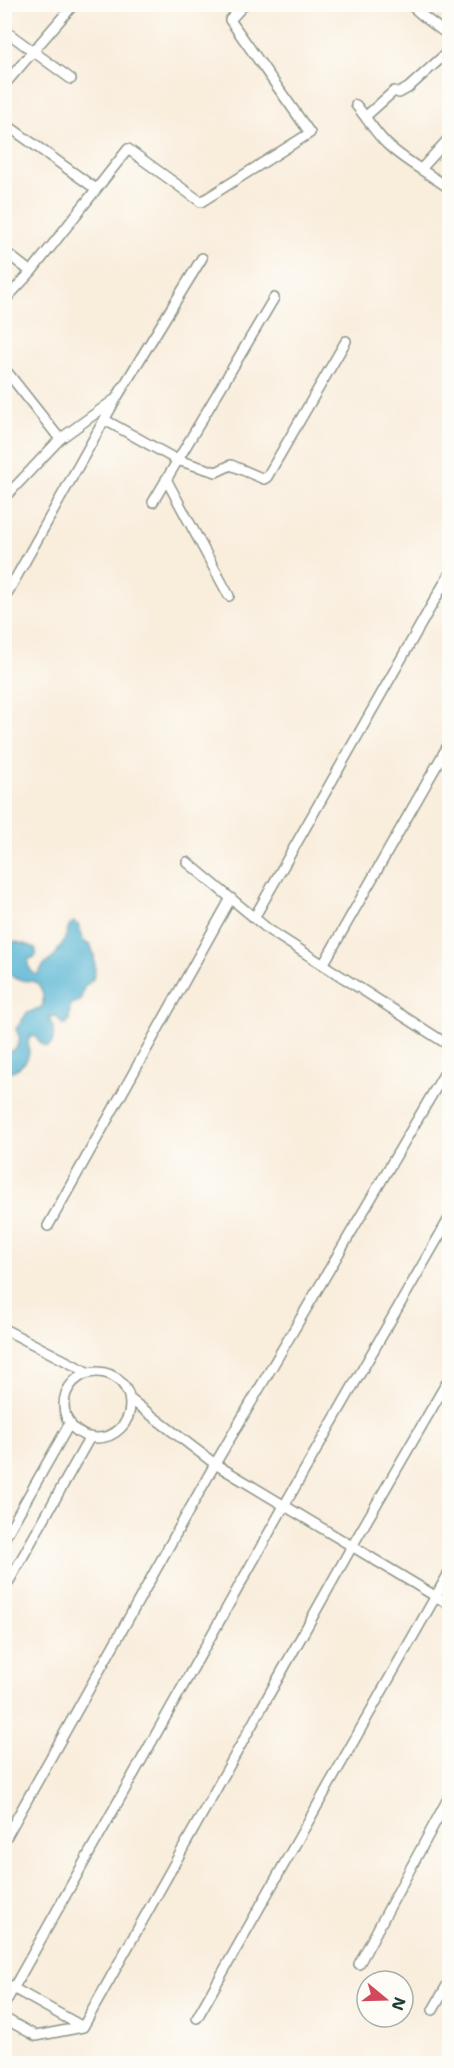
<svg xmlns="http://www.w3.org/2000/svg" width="454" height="2068" font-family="'Shantell Sans',sans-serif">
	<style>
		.water { fill: #56b5d4; stroke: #3a7984; stroke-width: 1.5 }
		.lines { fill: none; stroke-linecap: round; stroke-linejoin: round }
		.minor-casing { stroke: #8c9588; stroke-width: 12 }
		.minor { stroke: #fff; stroke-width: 9 }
	</style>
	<rect width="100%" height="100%" fill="#fdfcf7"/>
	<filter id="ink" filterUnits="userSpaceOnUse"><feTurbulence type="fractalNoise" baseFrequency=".0167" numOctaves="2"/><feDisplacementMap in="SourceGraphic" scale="12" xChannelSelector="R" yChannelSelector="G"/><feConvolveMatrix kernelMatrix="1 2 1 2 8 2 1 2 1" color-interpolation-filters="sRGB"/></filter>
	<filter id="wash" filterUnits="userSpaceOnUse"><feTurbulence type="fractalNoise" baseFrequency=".008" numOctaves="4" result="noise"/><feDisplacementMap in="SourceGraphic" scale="24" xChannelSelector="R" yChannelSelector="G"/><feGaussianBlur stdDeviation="1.35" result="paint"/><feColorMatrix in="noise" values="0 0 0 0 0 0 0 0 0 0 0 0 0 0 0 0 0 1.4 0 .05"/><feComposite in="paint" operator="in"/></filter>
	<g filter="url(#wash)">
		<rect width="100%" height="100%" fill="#f9eddc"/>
		<path class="water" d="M74 922 79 926 83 941 91 946 94 955 95 970 93 979 84 987 80 1001 70 1005 69 1020 66 1025H63L56 1016 49 1017 54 1031 52 1043 47 1047 42 1044 36 1037 31 1036C26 1043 29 1043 29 1050 29 1063 16 1072 5 1072V1056L16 1048 20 1039 16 1029 27 1013 42 1007C45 997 43 989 36 982L16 979 6 972 5 939 31 946 36 950V956L28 960C27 966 31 973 37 975L44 965 54 957 64 941 69 926Z"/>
	</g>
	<g filter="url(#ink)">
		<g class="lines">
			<g class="minor-casing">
				<path id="minor" d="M410 4C422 17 436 25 450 37
					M4 30 71 79
					M4 85 74 4
					M356 105C367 118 375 133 388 145 406 162 430 174 450 189
					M366 116 394 91 399 93 408 88 450 50
					M4 123 96 189
					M422 168 450 137
					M4 251 31 272
					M4 301 31 272 128 149 201 202 310 133 230 20 245 4
					M4 368 60 439
					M105 420 177 460 216 472 231 465 264 479 267 477 346 341
					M166 479 229 596
					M4 482 11 491 4 496
					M11 491 60 439 114 400
					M153 502 274 298
					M4 599 117 397 202 258
					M187 862 269 930 450 1046
					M254 918 450 573
					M323 965 450 742
					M48 1226 231 898
					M4 1329 89 1373
					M64 1405a33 33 0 1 1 66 0a33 33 0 1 1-66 0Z
					M130 1399 215 1464 450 1605
					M4 1539 70 1423
					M4 1590 90 1437
					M4 1841 215 1464 450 1064
					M359 1964 450 1795
					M4 1983 83 2027
					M4 2005 284 1506 450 1217
					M433 2010 450 1980
					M4 2018 36 2036 83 2027
					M197 2018 450 1571
					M83 2027 351 1548 450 1377"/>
			</g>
			<use href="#minor" class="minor"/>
		</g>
	</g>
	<rect width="454" height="2068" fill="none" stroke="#fdfcf7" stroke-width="24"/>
	<g transform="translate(385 1999) rotate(109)"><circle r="28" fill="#fdfcf7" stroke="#a4b0a9" stroke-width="1.5"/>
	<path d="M0-4.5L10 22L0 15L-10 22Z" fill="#d1495b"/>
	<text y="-9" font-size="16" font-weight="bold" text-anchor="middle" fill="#1f3d34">N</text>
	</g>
</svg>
